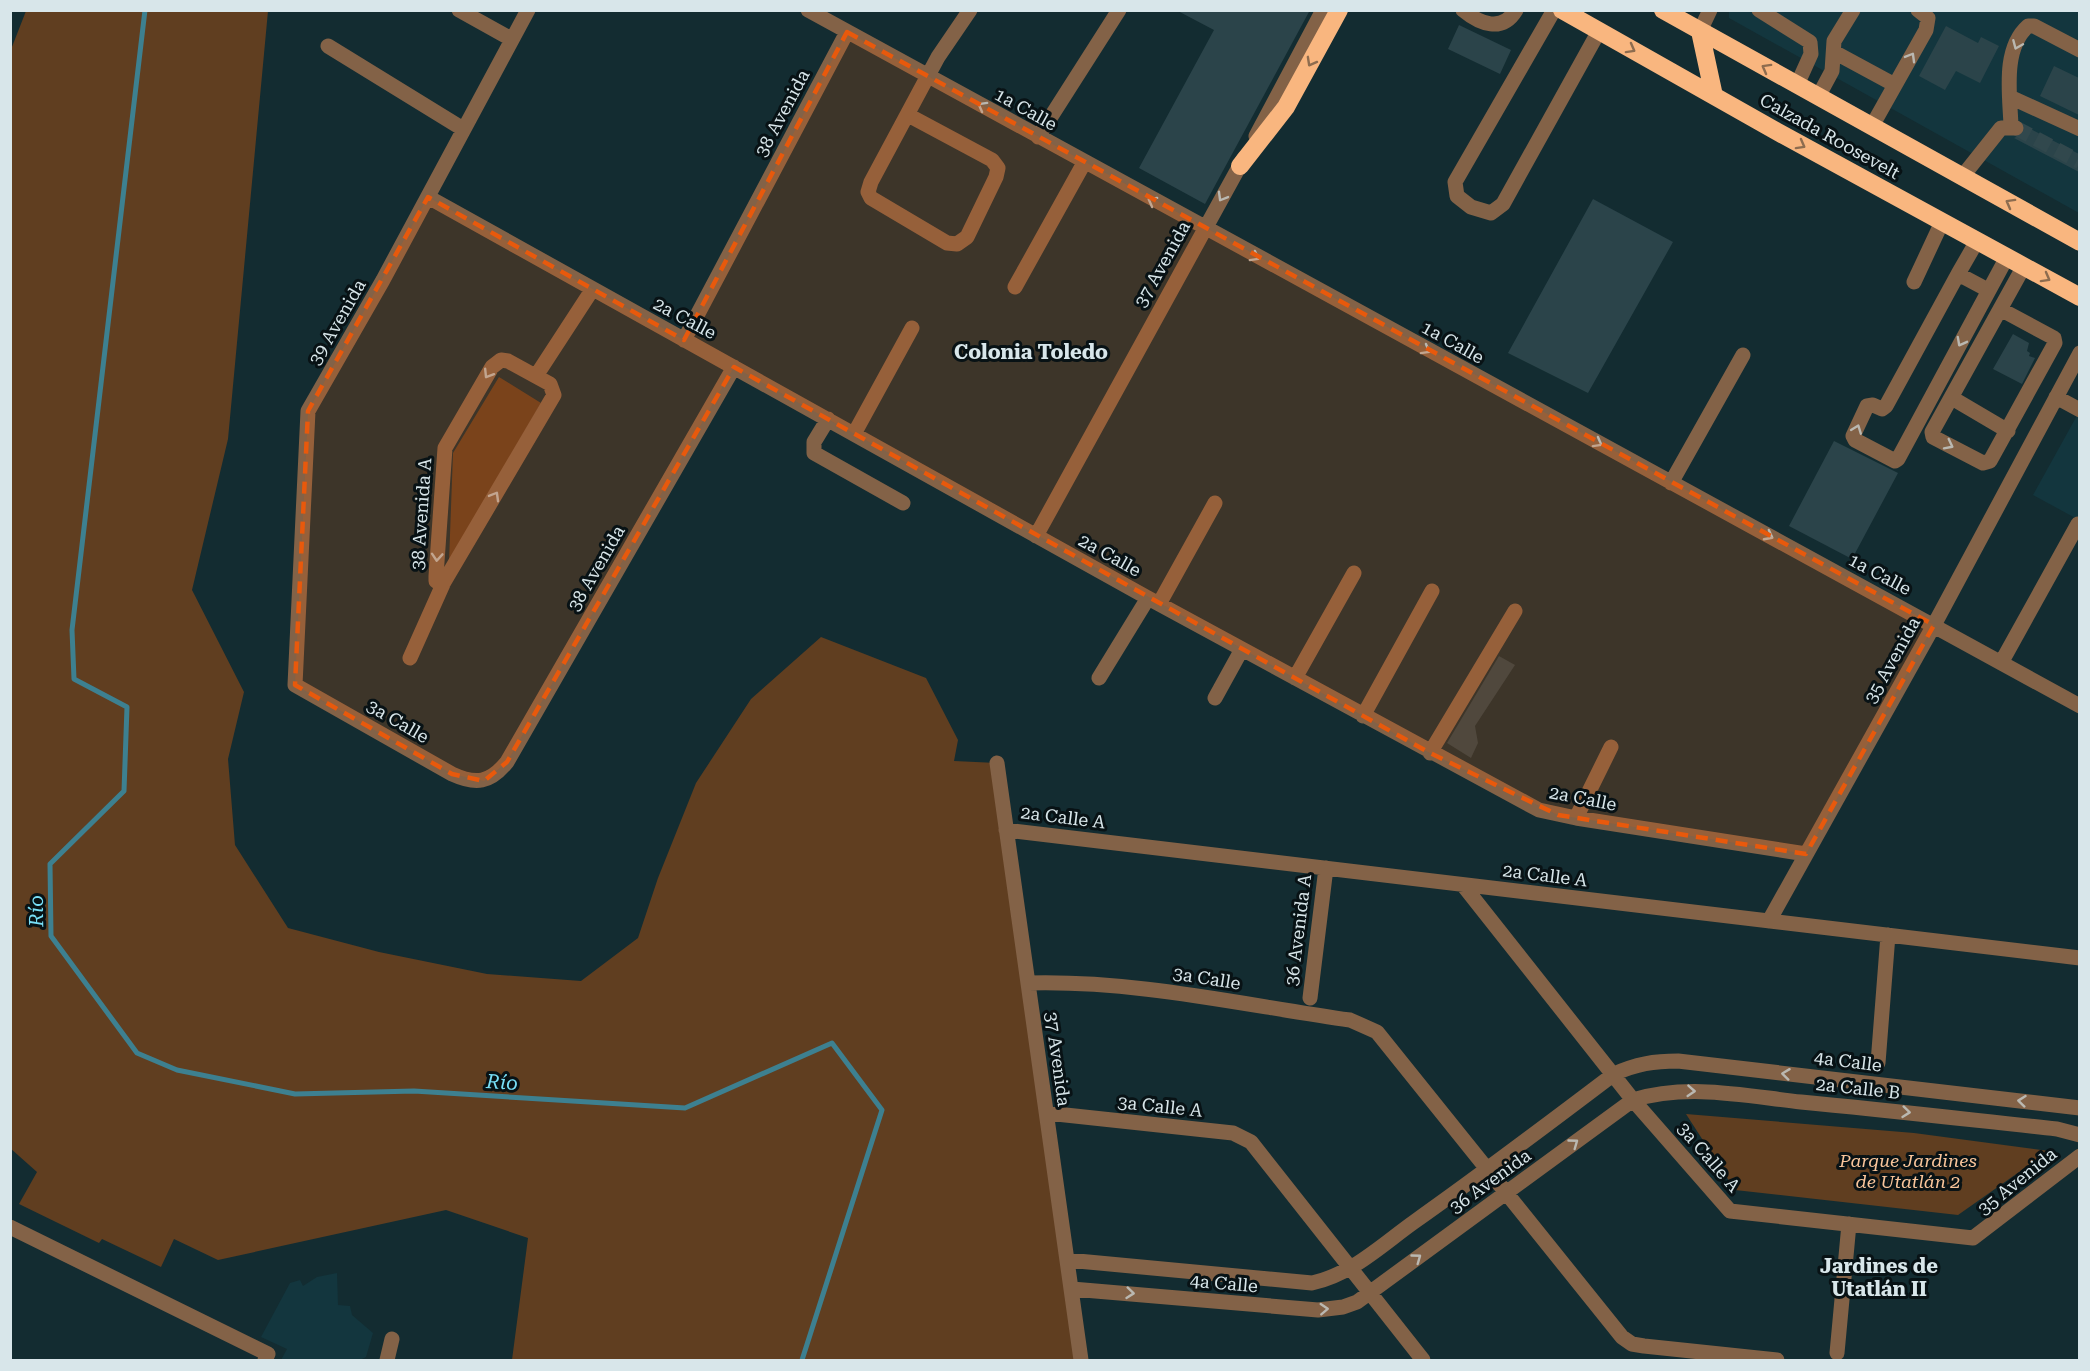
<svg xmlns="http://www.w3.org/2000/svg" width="2090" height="1371" font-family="'Roboto Serif',serif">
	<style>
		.built { fill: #13363e }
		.green { fill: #603e20 }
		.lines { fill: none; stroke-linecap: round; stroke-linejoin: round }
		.stream { stroke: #3d8090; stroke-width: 5 }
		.building { fill: #2b444a }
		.minor-tunnel { stroke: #31484d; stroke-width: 15; stroke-dasharray: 15 8; stroke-linecap: butt }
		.minor { stroke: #836247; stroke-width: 15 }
		.highway { stroke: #f9b67f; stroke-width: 18 }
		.oneway { stroke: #bab8b1 }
		.oneway2 { stroke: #8d6c4f }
		.marked { fill: #e8590c; fill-opacity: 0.2; stroke: #e8590c; stroke-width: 4.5; stroke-dasharray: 12 8; stroke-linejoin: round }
		.labels { text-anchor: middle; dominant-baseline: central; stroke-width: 6; stroke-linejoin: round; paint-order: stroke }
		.street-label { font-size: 18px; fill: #d8e6ea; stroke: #081215 }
		.park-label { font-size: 18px; font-style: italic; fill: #f9c59b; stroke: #081215 }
		.neighbourhood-label { font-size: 20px; font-weight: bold; fill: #d8e6ea; stroke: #081215 }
		.water-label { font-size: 20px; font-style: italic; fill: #78dff7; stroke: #081215 }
	</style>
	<rect width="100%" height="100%" fill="#132c31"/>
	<path class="built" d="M1729 11H2079V213L1729 18Z
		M2079 412V520L2033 495Z
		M337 1273 338 1305 350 1306 352 1315 373 1333 366 1357 360 1360H281L287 1349 261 1337 290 1283 300 1280 303 1286 317 1277Z"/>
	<path class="green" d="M26 11H268L228 439 192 590 244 692 228 759 235 845 288 928 379 952 487 974 581 981 638 938 658 878 696 783 751 699 821 637 926 678 958 740 954 761 997 763 1081 1360H512L528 1238 446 1210 218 1260 174 1239 161 1267 102 1239 99 1243 19 1204 37 1172 10 1148V52Z
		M499 377 541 403 449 562 453 453Z
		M1686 1114 1914 1133 2049 1151 1958 1215 1735 1190Z"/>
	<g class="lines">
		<path class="stream" d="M145 10 72 630 74 679 127 707 124 791 50 864 51 936 137 1053 177 1070 295 1094 414 1091 685 1108 832 1043 882 1110 802 1360"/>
	</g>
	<path class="building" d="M1176 10H1310L1205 204 1139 168 1214 30Z
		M1459 25 1511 50 1500 74 1448 49Z
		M1946 26 1978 43 1981 37 1999 46 1980 83 1956 71 1945 90 1919 76Z
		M2054 66 2079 78V115L2040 96Z
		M2025 126 2079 154V172L2014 138 2024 133Z
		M1593 199 1673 242 1588 393 1508 353Z
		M2013 334 2029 343 2027 351 2030 353 2029 356 2035 358 2022 384 1993 369Z
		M1834 441 1898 473 1852 559 1789 526Z
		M1499 656 1515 665 1475 726 1478 743 1471 758 1447 743Z"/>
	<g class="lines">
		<path class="minor-tunnel" d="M2016 128 2080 162"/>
		<path class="minor" d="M459 10 511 39
			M528 10 383 280 308 411 295 685 452 774C476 785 490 783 507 762L734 367
			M808 10 2080 706
			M1463 10C1480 24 1502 33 1516 10
			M1554 10 1455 182 1457 196 1471 207 1491 213 1503 204 1599 31
			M1759 10 1810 42 1811 54 1797 85
			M1700 31 1710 10
			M328 46 463 129
			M1834 52 1895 85
			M1818 97 1832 71 1834 41 1853 10
			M2010 97 2080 129
			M908 115 992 160 998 168 996 177 967 237 957 244 947 243 871 198 868 192 871 182 938 57 970 10
			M1872 126 1926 30 1928 18 1918 10
			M2011 126C2010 95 2002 49 2028 26H2034L2080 50
			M1256 136 1323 10
			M1038 137 1119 10
			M1962 177 2001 128H2016
			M428 197 1148 598 1539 810 1576 818 1806 854
			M1958 274 1977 241
			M1914 282 1942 222
			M1015 287 1084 163
			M1988 290 1958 274 1886 406 1882 409 1873 405 1867 406 1853 436 1855 440 1895 461 1898 459 2007 257
			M2000 309 2054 338 2055 343 1990 461 1983 463 1933 437 1932 432 2024 266
			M684 340 847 32
			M536 376 592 290
			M2056 397 2080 410
			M1952 398 2008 431
			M828 419 814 442V453L903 503
			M854 434 912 328
			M1671 483 1743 355
			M1036 536 1244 158
			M1159 604 1215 503
			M410 658 444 582 554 395 550 384 508 361 501 360 492 367 445 448 436 576V581L444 582
			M2001 663 2078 524
			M1099 678 1148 598
			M1295 678 1354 573
			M1215 698 1242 649
			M1363 716 1432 591
			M1430 753 1515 611
			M997 763 1081 1360
			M1576 818 1611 747
			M1006 830 2080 958
			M1463 885 1633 1100 1730 1211 1973 1238 2080 1156
			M1769 921 1934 625 2080 353
			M1028 983C1136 980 1243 1005 1350 1020L1377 1032 1622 1337 1632 1344 1644 1346 1777 1360
			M1310 998 1326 868
			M1878 1063 1888 935
			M1047 1113 1233 1133 1251 1142 1423 1360
			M10 1227 268 1354 265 1360
			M1067 1260 1312 1283C1351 1275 1383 1244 1414 1222 1482 1174 1548 1124 1614 1074 1636 1064 1654 1061 1678 1061L2080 1108
			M1072 1289 1318 1310 1343 1307 1357 1302 1633 1100C1688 1083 1746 1096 1801 1102 1886 1110 1972 1120 2057 1129L2080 1135
			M1837 1353 1849 1224
			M387 1360 392 1339"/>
		<path class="highway" d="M1562 10 1776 131 2080 297
			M1663 10 2080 242
			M1700 31 1714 96
			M1240 166 1286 107 1339 10"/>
	</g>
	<defs><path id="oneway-chevron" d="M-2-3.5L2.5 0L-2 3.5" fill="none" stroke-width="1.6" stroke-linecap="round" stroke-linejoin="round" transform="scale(1.5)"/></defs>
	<g class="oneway">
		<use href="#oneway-chevron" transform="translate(2017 45) rotate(113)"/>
		<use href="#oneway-chevron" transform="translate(1911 57) rotate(-60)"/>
		<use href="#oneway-chevron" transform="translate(982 106) rotate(-151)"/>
		<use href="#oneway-chevron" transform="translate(1222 197) rotate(120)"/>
		<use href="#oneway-chevron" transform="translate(1152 201) rotate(-151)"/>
		<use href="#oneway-chevron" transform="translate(1255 257) rotate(29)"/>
		<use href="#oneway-chevron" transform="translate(1961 342) rotate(118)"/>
		<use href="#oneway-chevron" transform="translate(1426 350) rotate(29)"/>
		<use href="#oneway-chevron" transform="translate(488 374) rotate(122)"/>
		<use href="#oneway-chevron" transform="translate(1857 429) rotate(-69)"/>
		<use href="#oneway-chevron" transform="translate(1598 443) rotate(29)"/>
		<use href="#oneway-chevron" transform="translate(1949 445) rotate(27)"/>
		<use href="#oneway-chevron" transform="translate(495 496) rotate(-60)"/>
		<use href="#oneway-chevron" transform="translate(1769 536) rotate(28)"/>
		<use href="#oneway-chevron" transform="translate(437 557) rotate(94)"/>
		<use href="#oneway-chevron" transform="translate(1786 1074) rotate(-173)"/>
		<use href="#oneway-chevron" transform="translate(1691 1091) rotate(4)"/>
		<use href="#oneway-chevron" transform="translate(2022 1101) rotate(-174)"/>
		<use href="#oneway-chevron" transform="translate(1906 1112) rotate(6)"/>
		<use href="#oneway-chevron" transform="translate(1574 1143) rotate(-36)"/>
		<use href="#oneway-chevron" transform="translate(1417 1258) rotate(-36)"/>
		<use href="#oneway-chevron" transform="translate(1130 1293) rotate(6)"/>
		<use href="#oneway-chevron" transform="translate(1324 1309) rotate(-3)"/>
	</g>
	<g class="oneway2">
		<use href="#oneway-chevron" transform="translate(1631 49) rotate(29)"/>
		<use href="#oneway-chevron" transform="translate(1311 62) rotate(119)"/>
		<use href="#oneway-chevron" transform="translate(1766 68) rotate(-151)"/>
		<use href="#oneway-chevron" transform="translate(1801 145) rotate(29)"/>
		<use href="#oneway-chevron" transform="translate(2010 203) rotate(-151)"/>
		<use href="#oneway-chevron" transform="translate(2046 278) rotate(29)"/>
	</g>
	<path class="marked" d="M847 32 1934 625 1806 854 1558 815 1430 753 734 367 507 762 484 781 452 774 295 685 308 411 428 197 684 340Z"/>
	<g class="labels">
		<g class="street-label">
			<text transform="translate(1026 109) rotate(29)">1a Calle</text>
			<text transform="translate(782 113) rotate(-62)">38 Avenida</text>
			<text transform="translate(1830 136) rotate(29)">Calzada Roosevelt</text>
			<text transform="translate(1162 264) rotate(-61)">37 Avenida</text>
			<text transform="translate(685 318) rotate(28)">2a Calle</text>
			<text transform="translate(337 322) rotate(-60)">39 Avenida</text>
			<text transform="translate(1453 342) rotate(29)">1a Calle</text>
			<text transform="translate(421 514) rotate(-86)">38 Avenida A</text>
			<text transform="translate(1110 555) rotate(29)">2a Calle</text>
			<text transform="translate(596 568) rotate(-60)">38 Avenida</text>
			<text transform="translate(1880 574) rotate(28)">1a Calle</text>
			<text transform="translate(1892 660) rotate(-61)">35 Avenida</text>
			<text transform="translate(398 721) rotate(30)">3a Calle</text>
			<text transform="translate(1583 798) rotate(11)">2a Calle</text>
			<text transform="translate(1063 817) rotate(7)">2a Calle A</text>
			<text transform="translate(1545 875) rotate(7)">2a Calle A</text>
			<text transform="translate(1298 930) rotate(-83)">36 Avenida A</text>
			<text transform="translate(1207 978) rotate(9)">3a Calle</text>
			<text transform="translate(1058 1059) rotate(82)">37 Avenida</text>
			<text transform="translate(1848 1061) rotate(7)">4a Calle</text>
			<text transform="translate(1858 1088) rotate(6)">2a Calle B</text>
			<text transform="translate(1160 1106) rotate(6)">3a Calle A</text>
			<text transform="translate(1709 1157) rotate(49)">3a Calle A</text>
			<text transform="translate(1490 1181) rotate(-36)">36 Avenida</text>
			<text transform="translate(2017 1181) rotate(-39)">35 Avenida</text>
			<text transform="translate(1224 1283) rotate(5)">4a Calle</text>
		</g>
		<g class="park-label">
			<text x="1908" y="1160">Parque Jardines<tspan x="1908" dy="21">de Utatlán 2</tspan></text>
		</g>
		<g class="neighbourhood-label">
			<text x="1031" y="352">Colonia Toledo</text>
			<text x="1879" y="1266">Jardines de<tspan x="1879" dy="23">Utatlán II</tspan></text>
		</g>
		<g class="water-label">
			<text transform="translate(36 911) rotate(-91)">Río</text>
			<text transform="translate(502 1082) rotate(4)">Río</text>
		</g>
	</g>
	<rect width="2090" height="1371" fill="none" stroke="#d8e6ea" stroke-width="24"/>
</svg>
